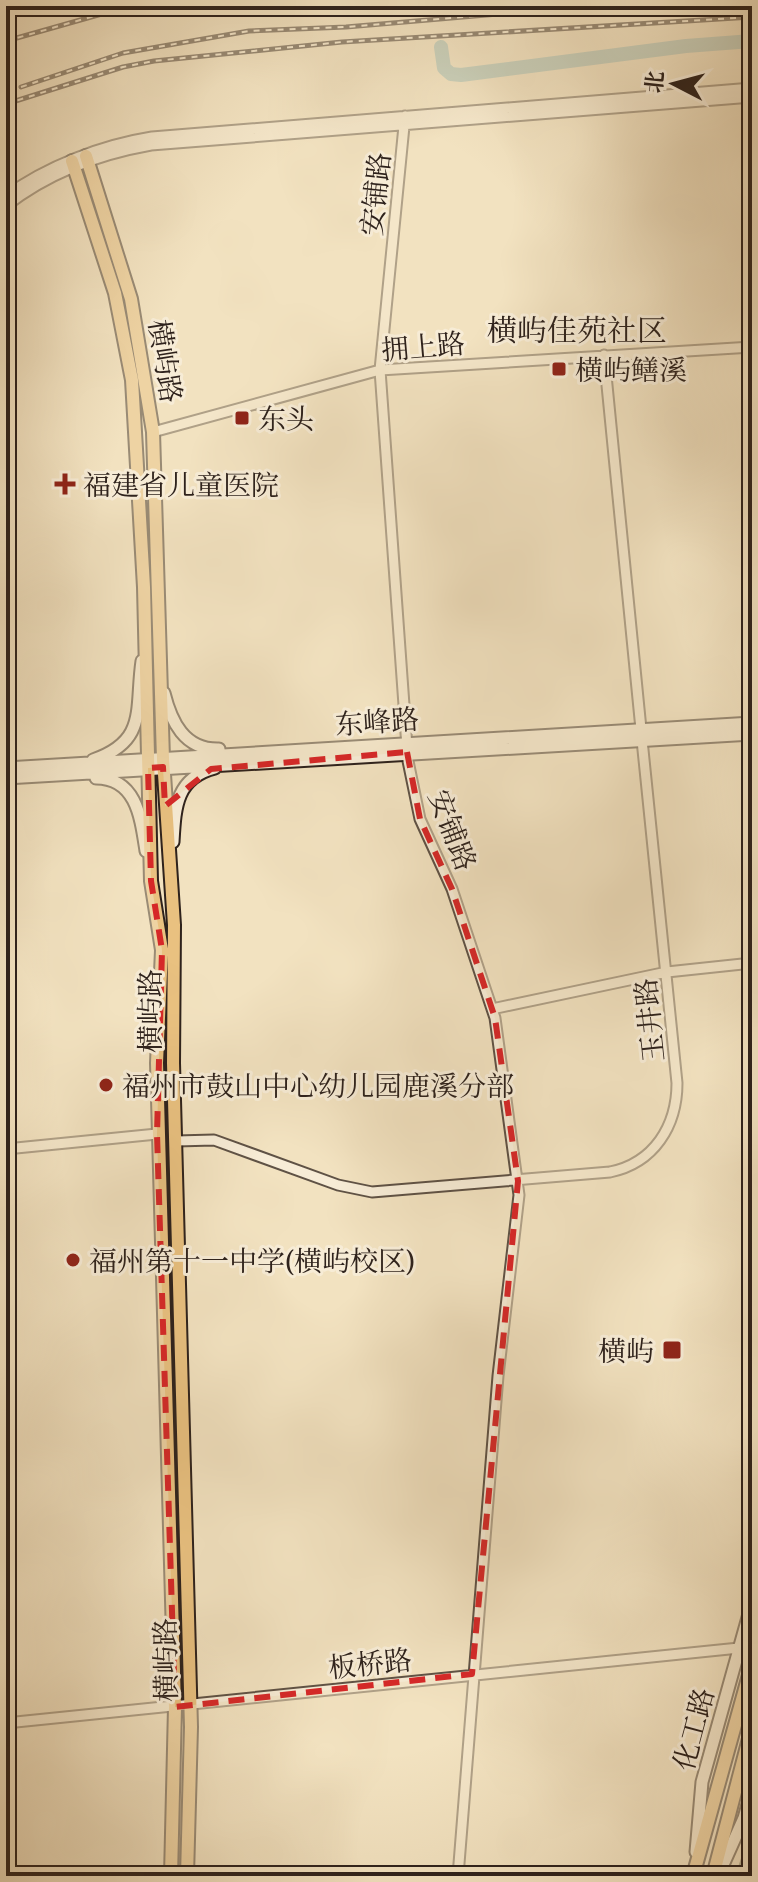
<svg xmlns="http://www.w3.org/2000/svg" width="758" height="1882" font-family="'Gentium Book Plus','Noto Serif SC',serif">
	<style>
		.park { fill: url(#park-dots); stroke: #71735a; stroke-width: 2 }
		.lines { fill: none; stroke-linecap: round; stroke-linejoin: round }
		.river { stroke: #9cbdb7; stroke-width: 14 }
		.tertiary-casing { stroke: #5f5245; stroke-width: 13 }
		.secondary-casing { stroke: #2e221c; stroke-width: 15 }
		.primary-casing { stroke: #2e221c; stroke-width: 16 }
		.trunk-casing { stroke: #2e221c; stroke-width: 16 }
		.tertiary { stroke: #f7ecd6; stroke-width: 9 }
		.secondary { stroke: #f7ecd6; stroke-width: 11 }
		.primary { stroke: #e9c180; stroke-width: 12 }
		.trunk { stroke: #e9c180; stroke-width: 12 }
		.rail-casing { stroke: #2e221c; stroke-width: 5 }
		.rail { stroke: #f7ecd6; stroke-width: 2; stroke-dasharray: 6; stroke-linecap: butt }
		.marked { fill: none; stroke: #d62828; stroke-width: 6; stroke-dasharray: 16 10; stroke-linejoin: round }
		.poi-dot { fill: #8f2418; stroke: #f7ecd6; stroke-width: 3 }
		.labels { text-anchor: middle; dominant-baseline: central; stroke-width: 6; stroke-linejoin: round; paint-order: stroke }
		.street-label { font-size: 28px; fill: #2e221c; stroke: #f7ecd6 }
		.poi-label { font-size: 28px; fill: #2e221c; stroke: #f7ecd6; text-anchor: start }
		.neighbourhood-label { font-size: 30px; fill: #2e221c; stroke: #f7ecd6 }
	</style>
	<defs>
		<pattern id="park-dots" width="8" height="8" patternUnits="userSpaceOnUse" patternTransform="scale(2)"><rect width="8" height="8" fill="#b4c497"/><path d="M2 2h.1M6 6h.1" fill="none" stroke="#9ba882" stroke-width="1.8" stroke-linecap="round"/></pattern>
	</defs>
	<rect width="100%" height="100%" fill="#f2e2c0"/>
	<filter id="stains"><feTurbulence type="fractalNoise" baseFrequency=".0025" numOctaves="4"/><feColorMatrix values="0 0 0 0 .2 0 0 0 0 .09 0 0 0 0 .02 0 0 0 .5 -.17"/></filter>
	<radialGradient id="worn" r=".72"><stop offset=".6" stop-color="#630" stop-opacity="0"/><stop offset="1" stop-color="#630" stop-opacity=".3"/></radialGradient>
	<path class="park" d="M751 1832 752 1876H736Z"/>
	<g class="lines">
		<path class="river" d="M441 47 444 68 451 74 461 75 686 46 752 41"/>
		<g class="tertiary-casing">
			<path id="tertiary" d="M405 116 380 370 408 761 420 819 452 889 495 1018 519 1195 498 1376 458 1876
				M6 196C47 166 102 145 152 137L752 88
				M6 206C48 173 100 154 151 145L752 97
				M604 355 641 729
				M153 432 380 370 752 347
				M492 1009 667 972 752 963
				M176 1141 214 1140 338 1185 372 1192 610 1172C654 1163 677 1126 677 1083L642 740
				M6 1149 157 1134
				M6 1723 739 1648"/>
		</g>
		<g class="secondary-casing">
			<path id="secondary" d="M164 693C171 721 184 750 219 749
				M93 760C148 741 135 709 142 661
				M6 768 752 723
				M6 778 752 734
				M96 778C137 778 141 819 146 851
				M173 842C175 807 176 778 215 768
				M696 1852 702 1782 752 1603
				M718 1876 744 1818 752 1791"/>
		</g>
		<g class="primary-casing">
			<path id="primary" d="M86 156 131 299 153 432 163 759 174 925 173 1063 191 1727 187 1876
				M72 161 115 293 132 380 144 587 151 881 162 950 157 1063 175 1707 171 1876"/>
		</g>
		<g class="trunk-casing">
			<path id="trunk" d="M693 1876 752 1664
				M713 1876 752 1727"/>
		</g>
		<use href="#tertiary" class="tertiary"/>
		<use href="#secondary" class="secondary"/>
		<use href="#primary" class="primary"/>
		<use href="#trunk" class="trunk"/>
		<g class="rail-casing">
			<path id="rail" d="M6 41 130 6
				M21 87 123 53 249 31 346 27 593 6
				M6 104 123 67 154 61 342 42 752 17"/>
		</g>
		<use href="#rail" class="rail"/>
	</g>
	<path d="M0 0H758V1882H0ZM407 752 420 819 452 889 495 1018 518 1181 472 1674 175 1707 157 1134 162 950 151 881 148 768 163 767 165 806 211 769Z" fill="#f2e2c0" fill-opacity=".55" fill-rule="evenodd"/>
	<path class="marked" d="M407 752 420 819 452 889 495 1018 518 1181 472 1674 175 1707 157 1134 162 950 151 881 148 768 163 767 165 806 211 769Z"/>
	<g class="poi-dot">
		<rect x="551" y="361" width="16" height="16" rx="4"/>
		<rect x="234" y="410" width="16" height="16" rx="4"/>
		<path d="M61 472h8v8h8v8h-8v8h-8v-8h-8v-8h8z"/>
		<circle cx="106" cy="1085" r="8"/>
		<circle cx="73" cy="1260" r="8"/>
		<rect x="662" y="1340" width="20" height="20" rx="4"/>
	</g>
	<g class="labels">
		<g class="street-label">
			<text transform="translate(375 194) rotate(-84)">安铺路</text>
			<text transform="translate(423 346) rotate(-5)">拥上路</text>
			<text transform="translate(166 361) rotate(81)">横屿路</text>
			<text transform="translate(377 721) rotate(-4)">东峰路</text>
			<text transform="translate(453 830) rotate(69)">安铺路</text>
			<text transform="translate(149 1011) rotate(-90)">横屿路</text>
			<text transform="translate(649 1020) rotate(-96)">玉井路</text>
			<text transform="translate(165 1660) rotate(-91)">横屿路</text>
			<text transform="translate(370 1663) rotate(-6)">板桥路</text>
			<text transform="translate(693 1729) rotate(-75)">化工路</text>
		</g>
		<g class="poi-label">
			<text x="575" y="369">横屿鳝溪</text>
			<text x="258" y="418">东头</text>
			<text x="83" y="484">福建省儿童医院</text>
			<text x="122" y="1085">福州市鼓山中心幼儿园鹿溪分部</text>
			<text x="89" y="1260">福州第十一中学(横屿校区)</text>
			<text x="654" y="1350" text-anchor="end">横屿</text>
		</g>
		<g class="neighbourhood-label">
			<text x="577" y="330">横屿佳苑社区</text>
		</g>
	</g>
	<rect width="758" height="1882" fill="none" stroke="#f2e2c0" stroke-width="32"/>
	<rect x="8" y="8" width="742" height="1866" fill="none" stroke="#2e221c" stroke-width="4"/>
	<rect x="16" y="16" width="726" height="1850" fill="none" stroke="#2e221c" stroke-width="2"/>
	<g transform="translate(674 84) rotate(276)" stroke="#f7ecd6" stroke-width="6" paint-order="stroke">
	<path d="M0-6L14 30L0 20L-14 30Z" fill="#2e221c"/>
	<text y="-12" font-size="22" font-weight="bold" text-anchor="middle" fill="#2e221c">北</text>
	</g>
	<rect width="100%" height="100%" filter="url(#stains)"/>
	<rect width="100%" height="100%" fill="url(#worn)"/>
</svg>
